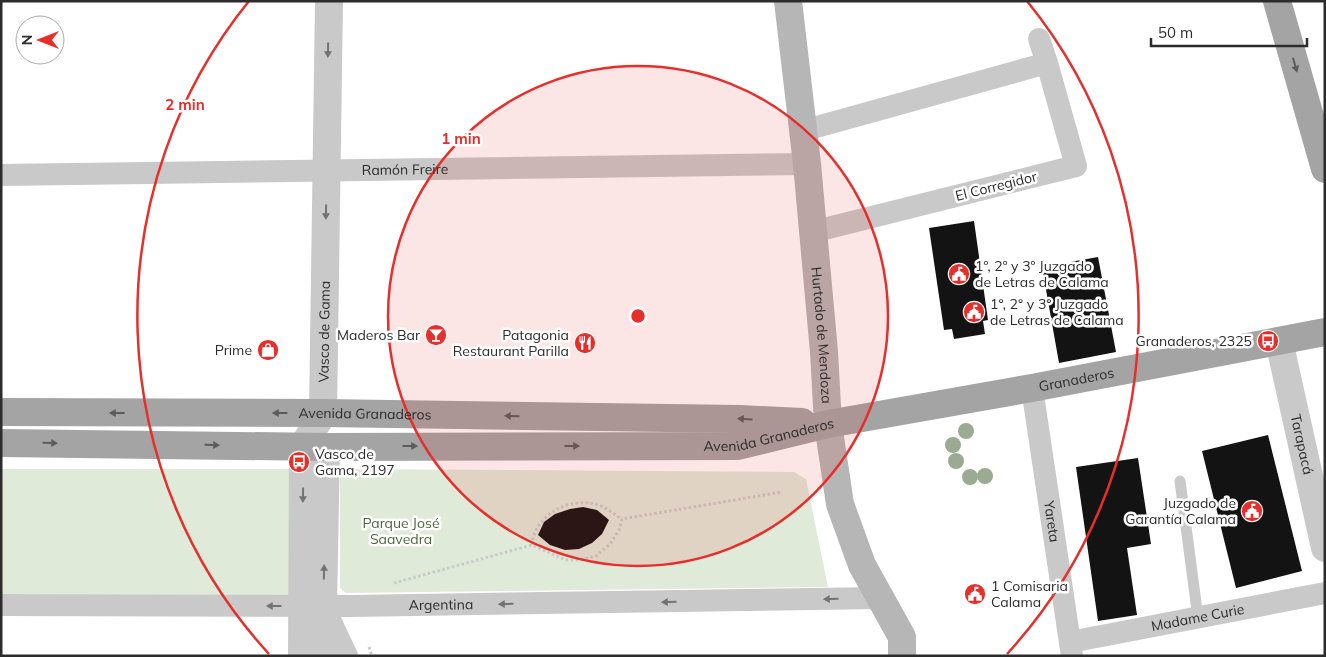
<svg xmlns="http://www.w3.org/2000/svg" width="1326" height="657" font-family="Mulish,sans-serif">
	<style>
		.green { fill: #e0ead9 }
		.building { fill: #131313 }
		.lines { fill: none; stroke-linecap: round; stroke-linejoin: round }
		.path { stroke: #c9c9c9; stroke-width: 3; stroke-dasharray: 2.5 2.5; stroke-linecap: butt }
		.service { stroke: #c9c9c9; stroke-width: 11 }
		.minor { stroke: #c9c9c9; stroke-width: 22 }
		.tertiary { stroke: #c9c9c9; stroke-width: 28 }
		.secondary { stroke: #b6b6b6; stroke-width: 28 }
		.primary { stroke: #a4a4a4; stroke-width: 28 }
		.tree { fill: #9bab92 }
		.oneway { fill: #737373 }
		.oneway2 { fill: #5c5c5c }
		.ring { fill: none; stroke: #e62f2b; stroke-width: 2.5 }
		.labels { text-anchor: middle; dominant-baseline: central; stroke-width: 5; stroke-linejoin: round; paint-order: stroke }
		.street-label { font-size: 14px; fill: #2c2c2c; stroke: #fff }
		.poi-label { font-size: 14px; fill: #2c2c2c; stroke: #fff; text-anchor: end }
		.park-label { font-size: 14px; fill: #4a6739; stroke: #fff }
		.centre { fill: #e62f2b; stroke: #fff; stroke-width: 2.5 }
		.ring-label { font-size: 15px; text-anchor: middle; font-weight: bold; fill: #e62f2b; stroke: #fff; stroke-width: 5; stroke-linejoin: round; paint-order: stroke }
	</style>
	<rect width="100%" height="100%" fill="#fff"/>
	<path class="green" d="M1 469H290V595L1 594Z
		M348 469 794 472 806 479 828 587 346 593 340 588V476Z"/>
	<path class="building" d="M974 221 988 320 983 321 985 334 954 339 952 329 944 330 929 228Z
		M1098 257 1116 352 1059 363 1042 267Z
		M1268 435 1302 571 1236 588 1202 451Z
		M1138 458 1151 544 1127 548 1137 615 1098 621 1076 467Z
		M583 507 597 510 609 520 602 534 592 543 579 549 565 550 550 545 538 535 544 522 555 514 570 509Z"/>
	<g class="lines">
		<path class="path" d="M532 545C535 513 572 495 601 506 608 509 615 515 622 519
			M394 583 532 545 566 560H580L596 556 610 544 619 530 622 519 782 492
			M369 647 372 656"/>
		<path class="service" d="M1180 481 1198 618"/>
		<g class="minor">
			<path d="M1039 39 1047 63"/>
			<path d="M802 131 1047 63 1076 166 812 232"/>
			<path id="s1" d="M1 175 807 164"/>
			<path id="s2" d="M1032 388 1072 656"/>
			<path id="s3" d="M1 605 350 606 880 598"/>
			<path d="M325 609 347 656"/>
			<path id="s4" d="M1070 642 1325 593"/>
		</g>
		<g class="tertiary">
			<path id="s5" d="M1279 341 1325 548"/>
			<path id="s6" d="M302 656 303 446 323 413 329 1"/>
			<path d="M325 656 323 606 326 447"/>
		</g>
		<path class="secondary" id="s7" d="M788 1 807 164 824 352 828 424 840 504 862 565 902 637V656"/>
		<g class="primary">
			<path d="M1277 1 1325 169"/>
			<path id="s8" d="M1 412 323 413 740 419 802 422"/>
			<path id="s9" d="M1 443 326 447 738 446 828 424 1032 388 1325 332"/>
		</g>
	</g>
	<g class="tree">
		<circle cx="966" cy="431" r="8"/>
		<circle cx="953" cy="445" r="8"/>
		<circle cx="956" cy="461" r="8"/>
		<circle cx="985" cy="476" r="8"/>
		<circle cx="970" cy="477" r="8"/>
	</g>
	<defs><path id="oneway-solid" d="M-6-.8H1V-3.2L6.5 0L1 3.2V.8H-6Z" transform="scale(1.25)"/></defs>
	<g class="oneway">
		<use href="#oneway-solid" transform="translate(328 50) rotate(91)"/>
		<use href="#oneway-solid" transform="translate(326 212) rotate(91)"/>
		<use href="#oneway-solid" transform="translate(303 495) rotate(91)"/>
		<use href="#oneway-solid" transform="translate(324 572) rotate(-89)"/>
		<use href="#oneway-solid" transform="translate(831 599) rotate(179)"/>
		<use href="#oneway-solid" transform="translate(669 602) rotate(179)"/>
		<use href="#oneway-solid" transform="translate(506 604) rotate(179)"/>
		<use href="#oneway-solid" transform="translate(274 606) rotate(-180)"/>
	</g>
	<g class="oneway2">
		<use href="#oneway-solid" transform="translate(1295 65) rotate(74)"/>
		<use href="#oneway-solid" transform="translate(117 413) rotate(-180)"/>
		<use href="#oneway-solid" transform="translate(280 413) rotate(-180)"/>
		<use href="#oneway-solid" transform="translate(512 416) rotate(-179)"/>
		<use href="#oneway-solid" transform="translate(745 419) rotate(-177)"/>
		<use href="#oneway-solid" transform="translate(50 443) rotate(1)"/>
		<use href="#oneway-solid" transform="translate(212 445) rotate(1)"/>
		<use href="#oneway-solid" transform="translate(410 446)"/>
		<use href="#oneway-solid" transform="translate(572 446)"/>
	</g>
	<circle cx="638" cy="316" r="250" fill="#e62f2b" fill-opacity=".12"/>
	<g class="ring">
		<circle cx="638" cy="316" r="250"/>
		<path d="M269 654A500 500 0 0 1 249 1M1027 1A500 500 0 0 1 1007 654"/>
	</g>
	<defs>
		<g id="civic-disc" transform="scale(1.125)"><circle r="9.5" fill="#e62f2b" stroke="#fff"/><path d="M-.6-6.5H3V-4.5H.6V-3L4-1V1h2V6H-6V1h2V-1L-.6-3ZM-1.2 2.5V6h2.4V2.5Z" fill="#fff"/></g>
		<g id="bar-disc" transform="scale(1.125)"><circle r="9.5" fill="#e62f2b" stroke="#fff"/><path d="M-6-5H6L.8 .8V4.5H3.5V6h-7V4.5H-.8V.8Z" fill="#fff"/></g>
		<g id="bus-disc" transform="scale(1.125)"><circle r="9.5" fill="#e62f2b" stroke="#fff"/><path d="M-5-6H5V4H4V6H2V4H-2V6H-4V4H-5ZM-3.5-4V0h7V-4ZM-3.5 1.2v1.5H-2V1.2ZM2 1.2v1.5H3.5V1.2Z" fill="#fff"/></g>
		<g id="restaurant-disc" transform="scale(1.125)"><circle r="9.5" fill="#e62f2b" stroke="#fff"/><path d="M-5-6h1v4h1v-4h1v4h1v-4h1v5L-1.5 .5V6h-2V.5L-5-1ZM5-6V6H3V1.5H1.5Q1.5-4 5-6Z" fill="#fff"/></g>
		<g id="shop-disc" transform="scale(1.125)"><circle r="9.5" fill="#e62f2b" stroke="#fff"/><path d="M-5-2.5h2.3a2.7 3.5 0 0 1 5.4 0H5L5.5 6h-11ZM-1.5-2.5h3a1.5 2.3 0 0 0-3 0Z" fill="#fff"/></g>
	</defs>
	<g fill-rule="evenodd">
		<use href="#civic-disc" x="959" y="274"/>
		<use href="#civic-disc" x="974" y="312"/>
		<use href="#bar-disc" x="436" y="335"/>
		<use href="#bus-disc" x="1268" y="341"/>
		<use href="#restaurant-disc" x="585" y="343"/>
		<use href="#shop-disc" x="268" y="350"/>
		<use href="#bus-disc" x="299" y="462"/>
		<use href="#civic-disc" x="1252" y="511"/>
		<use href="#civic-disc" x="975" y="594"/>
	</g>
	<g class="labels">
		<g class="street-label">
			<text stroke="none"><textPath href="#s1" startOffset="404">Ramón Freire</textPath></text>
			<text transform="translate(996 186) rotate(-14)">El Corregidor</text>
			<text stroke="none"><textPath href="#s6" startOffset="330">Vasco de Gama</textPath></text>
			<text stroke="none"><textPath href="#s7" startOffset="336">Hurtado de Mendoza</textPath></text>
			<text stroke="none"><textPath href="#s9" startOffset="1082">Granaderos</textPath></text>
			<text stroke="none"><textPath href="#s8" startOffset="364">Avenida Granaderos</textPath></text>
			<text stroke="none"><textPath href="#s9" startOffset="769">Avenida Granaderos</textPath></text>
			<text stroke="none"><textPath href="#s5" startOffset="106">Tarapacá</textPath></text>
			<text stroke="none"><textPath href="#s2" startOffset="135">Yareta</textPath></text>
			<text stroke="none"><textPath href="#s3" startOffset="440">Argentina</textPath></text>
			<text stroke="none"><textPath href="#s4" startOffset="130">Madame Curie</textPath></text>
		</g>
		<g class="poi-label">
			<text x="975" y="266" text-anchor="start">1º, 2º y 3º Juzgado<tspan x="975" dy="16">de Letras de Calama</tspan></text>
			<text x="990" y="304" text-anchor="start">1°, 2° y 3° Juzgado<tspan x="990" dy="16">de Letras de Calama</tspan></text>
			<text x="420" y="335">Maderos Bar</text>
			<text x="569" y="335">Patagonia<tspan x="569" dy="16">Restaurant Parilla</tspan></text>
			<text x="1252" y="341">Granaderos, 2325</text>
			<text x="252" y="350">Prime</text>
			<text x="315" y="454" text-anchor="start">Vasco de<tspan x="315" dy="16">Gama, 2197</tspan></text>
			<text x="1236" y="503">Juzgado de<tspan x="1236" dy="16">Garantía Calama</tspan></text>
			<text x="991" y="586" text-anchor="start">1 Comisaria<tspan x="991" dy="16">Calama</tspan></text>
		</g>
		<g class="park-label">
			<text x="401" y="523">Parque José<tspan x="401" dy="16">Saavedra</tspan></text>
		</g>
	</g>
	<circle cx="638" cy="316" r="8" class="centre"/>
	<g class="ring-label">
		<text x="185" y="110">2 min</text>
		<text x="461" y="144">1 min</text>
	</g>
	<rect width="1326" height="657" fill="none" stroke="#2c2c2c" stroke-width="5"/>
	<g transform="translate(40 40) rotate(270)"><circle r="24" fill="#ffffff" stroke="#ababab"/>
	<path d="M0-4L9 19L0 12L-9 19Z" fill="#e62f2b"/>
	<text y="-8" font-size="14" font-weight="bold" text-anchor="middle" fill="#2c2c2c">N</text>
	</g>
	<path d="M1151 38v8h156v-8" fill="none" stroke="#2c2c2c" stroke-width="2.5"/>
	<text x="1158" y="38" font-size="15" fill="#2c2c2c" stroke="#ffffff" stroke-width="4" paint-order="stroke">50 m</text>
</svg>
